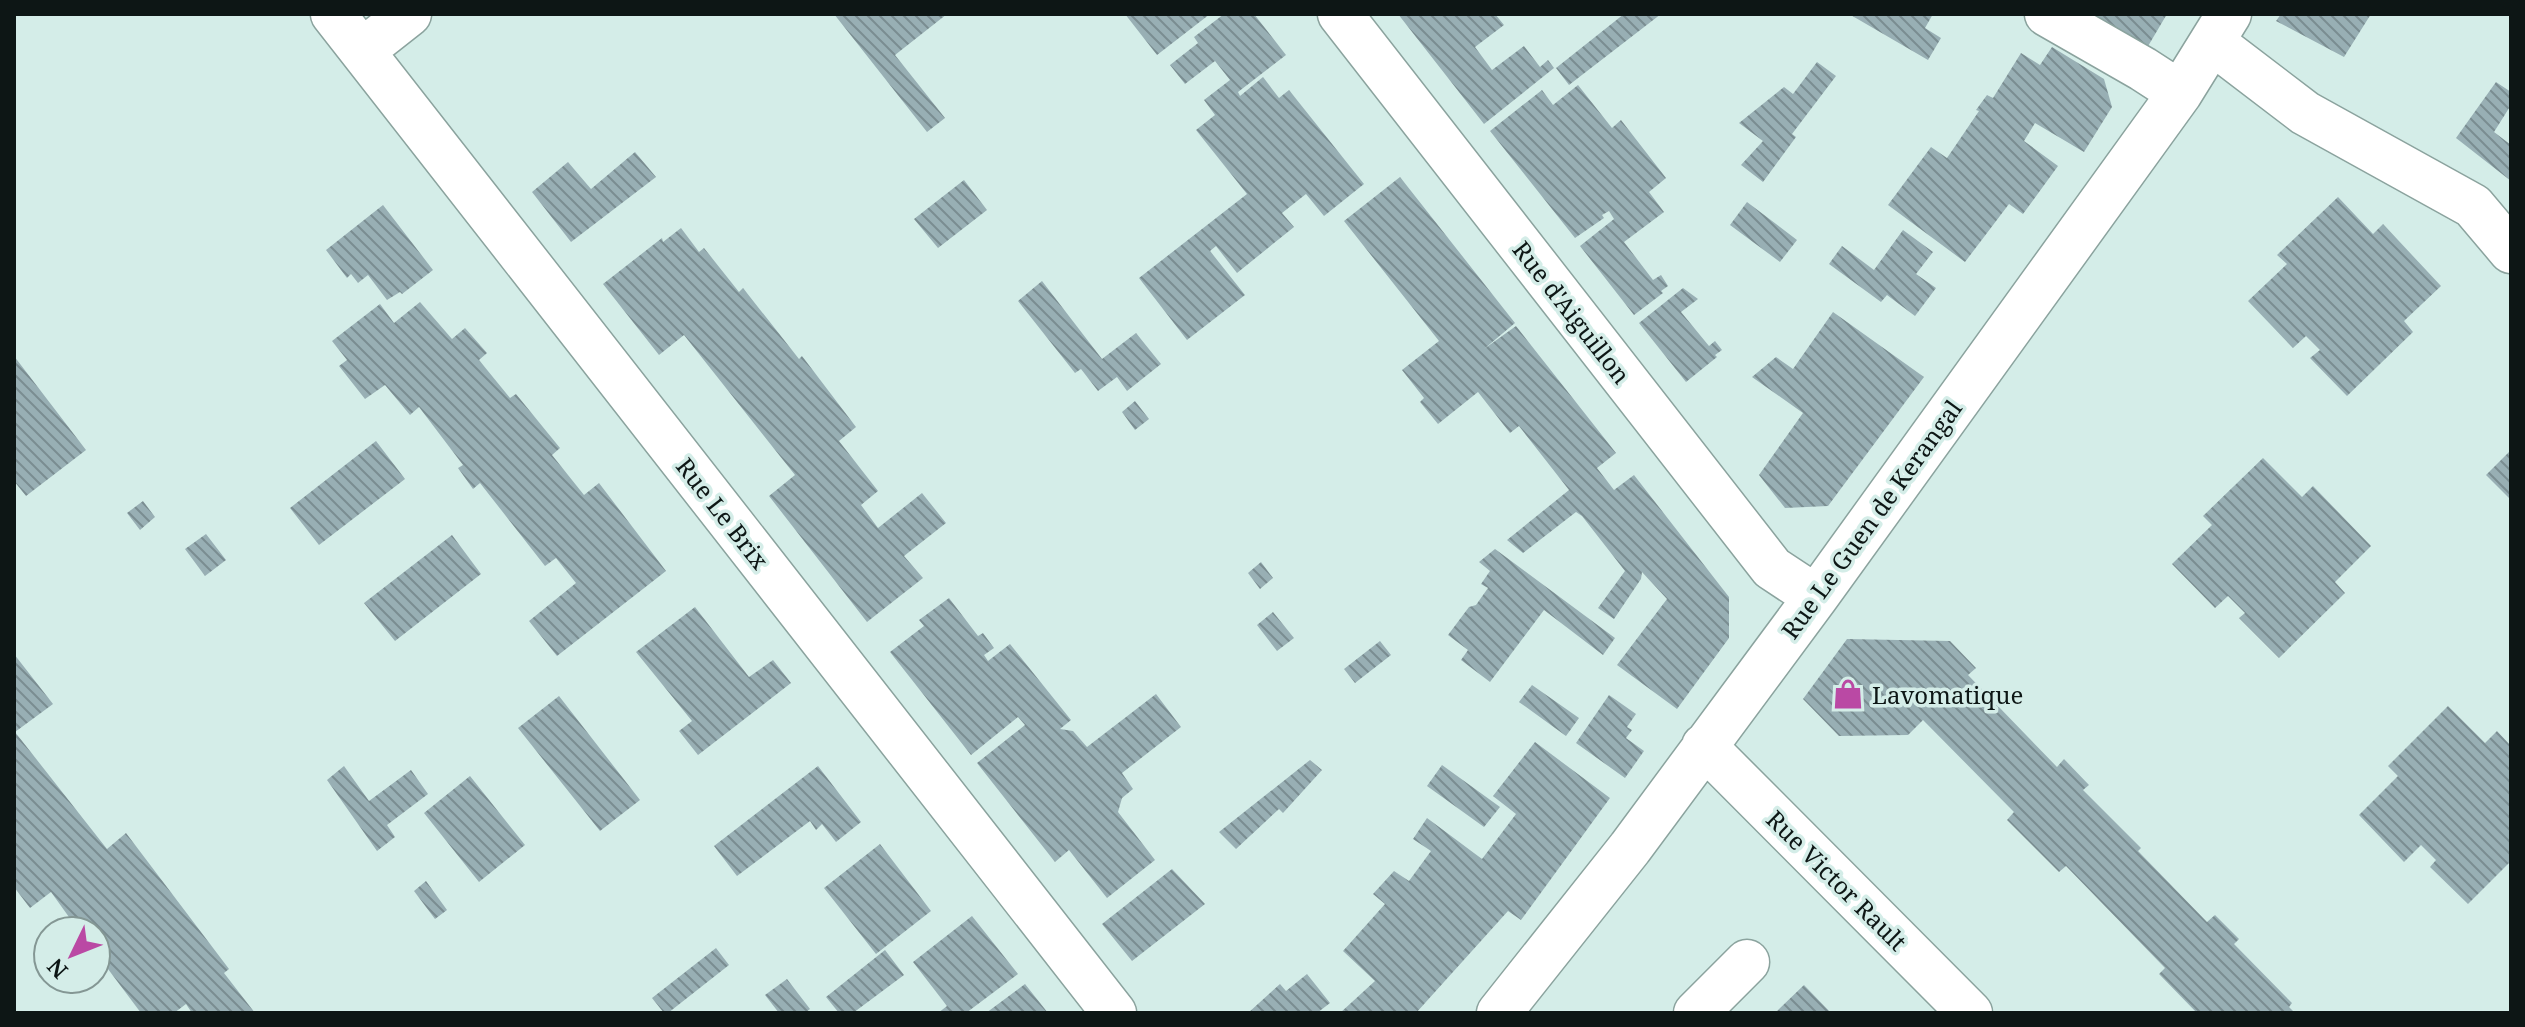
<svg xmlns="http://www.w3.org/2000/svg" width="2525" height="1027" font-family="'Noto Serif',serif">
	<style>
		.building { fill: url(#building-back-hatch) }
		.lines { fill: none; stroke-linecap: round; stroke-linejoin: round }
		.minor-casing { stroke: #8ba39e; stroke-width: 47 }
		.minor { stroke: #fff; stroke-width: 44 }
		.labels { text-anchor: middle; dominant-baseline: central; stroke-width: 7; stroke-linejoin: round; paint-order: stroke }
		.street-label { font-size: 24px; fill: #0d1615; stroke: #d4ede8 }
		.poi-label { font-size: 24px; fill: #0d1615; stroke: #d4ede8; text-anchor: start }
	</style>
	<defs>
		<pattern id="building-back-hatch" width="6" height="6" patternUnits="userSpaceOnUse" patternTransform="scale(2)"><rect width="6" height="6" fill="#98afb4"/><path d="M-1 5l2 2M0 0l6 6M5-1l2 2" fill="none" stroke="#7a8d91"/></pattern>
	</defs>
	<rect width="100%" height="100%" fill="#d4ede8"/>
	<path class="building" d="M834 14H947L895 55 945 118 927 132Z
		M1125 14H1210L1157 55Z
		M1224 14H1254L1286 55 1238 92 1240 96 1263 77 1279 98 1289 90 1364 184 1324 216 1306 194 1282 213 1294 227 1237 273 1216 246 1210 251 1245 295 1187 340 1139 278 1247 194 1196 130 1215 115 1204 100 1230 80 1215 61 1185 84 1170 65 1198 43 1194 37Z
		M1398 14H1495L1504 25 1475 47 1492 70 1524 46 1540 67 1548 60 1554 68 1484 124Z
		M1624 14H1661L1569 85 1556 68Z
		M1849 14H1933L1925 28 1941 38 1928 60Z
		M2079 14H2167L2144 53Z
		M2281 14H2371L2344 57 2276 21Z
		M2052 47 2104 79 2112 107 2084 152 2035 123 2024 141 2058 166 2023 214 2009 204 1965 262 1888 205 1931 147 1947 158 1979 111 1976 110 1987 95 1993 98 2021 53 2040 65Z
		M1817 62 1836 76 1792 134 1796 137 1763 182 1741 165 1763 141 1739 123 1784 87 1793 94Z
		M2496 82 2511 92V105L2494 132 2511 145V181L2456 138Z
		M1578 85 1612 128 1621 120 1666 178 1649 192 1664 212 1624 242 1653 280 1661 275 1668 286 1661 291 1663 293 1634 315 1580 246 1614 219 1609 211 1602 215 1604 218 1575 238 1490 131 1542 90 1553 105Z
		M635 152 656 177 571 242 532 192 568 162 591 189Z
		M1400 177 1515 323 1484 349 1516 326 1616 453 1597 468 1614 490 1634 475 1729 597V638L1677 709 1617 665 1667 599 1642 572 1641 579 1614 619 1598 608 1625 571 1582 516 1576 512 1523 553 1507 540 1569 490 1519 426 1510 433 1478 392 1438 424 1420 402 1424 398 1402 370 1439 341 1344 221Z
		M964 180 987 210 938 248 914 219Z
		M2338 197 2373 234 2383 224 2441 286 2404 321 2413 332 2347 396 2310 358 2320 350 2306 336 2293 348 2248 301 2287 264 2277 255Z
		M1747 202 1797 240 1780 262 1730 225Z
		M383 205 433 270 402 294 400 292 387 300 368 275 358 283 351 274 347 278 326 250Z
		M681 228 699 252 704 248 739 292 743 288 799 359 802 356 856 427 839 441 878 491 861 505 878 528 922 493 946 523 904 556 923 578 867 622 769 496 795 475 684 335 659 355 603 284 662 238 663 242Z
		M1903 230 1933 252 1916 274 1936 288 1915 316 1887 295 1881 302 1829 264 1842 246 1874 270Z
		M1042 281 1102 359 1136 333 1161 364 1127 391 1117 377 1098 391 1081 369 1075 373 1018 301Z
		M1683 288 1698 299 1681 312 1709 346 1715 341 1722 350 1715 355 1717 357 1686 382 1639 323Z
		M420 302 452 339 465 328 487 353 479 360 510 398 516 394 560 448 552 455 584 495 599 483 666 571 557 656 529 621 576 583 556 558 545 566 480 483 473 489 458 468 463 465 419 407 410 415 385 385 365 399 339 366 347 360 332 341 380 304 394 323Z
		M1833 312 1924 377 1828 506 1785 508 1759 475 1803 413 1752 377 1776 357 1793 369Z
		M14 356 86 450 26 496 14 481Z
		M1135 401 1149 419 1135 430 1122 412Z
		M376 441 405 479 319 545 290 508Z
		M2511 450V500L2486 475Z
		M2263 458 2302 497 2313 486 2371 546 2335 582 2345 593 2279 658 2239 618 2245 613 2228 596 2215 608 2172 564 2212 525 2203 516Z
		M143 501 155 517 140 530 127 513Z
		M206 534 226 560 205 576 185 549Z
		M452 535 481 574 395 641 364 603Z
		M1495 549 1615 638 1603 655 1544 610 1490 682 1461 660 1468 650 1448 635 1469 607 1476 605 1488 588 1481 584 1490 571 1479 562Z
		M1261 562 1273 578 1260 589 1248 573Z
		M949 598 978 636 983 633 994 648 984 655 988 661 1010 644 1071 720 1060 729 1073 731 1087 747 1156 694 1181 727 1122 773 1133 789 1122 798 1118 812 1155 860 1107 898 1069 850 1055 862 977 763 1025 725 1018 717 971 755 890 652 924 626 919 620Z
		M695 607 749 677 773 660 791 683 698 755 679 731 692 721 636 652Z
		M1273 612 1294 638 1277 651 1257 625Z
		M1847 639 1950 641 1976 668 1968 675 2057 767 2064 759 2089 785 2083 790 2141 848 2138 851 2207 922 2215 915 2239 939 2234 944 2292 1003 2289 1007 2295 1013H2197L2159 974 2165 968 2066 866 2059 872 2007 820 2014 812 1923 720 1908 735 1839 736 1803 699Z
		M1380 641 1391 655 1355 683 1344 669Z
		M14 654 53 704 15 732 107 849 126 833 229 969 224 973 255 1013H192L186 1004 174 1013H141L96 953V931H79L51 892 30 908 14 887Z
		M1532 685 1579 718 1566 736 1519 702Z
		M1609 695 1636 714 1627 727 1632 730 1626 738 1644 751 1625 778 1576 743Z
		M559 696 640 800 600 831 518 728Z
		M2448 706 2485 743 2497 731 2511 746V861L2468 904 2430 867 2436 860 2421 845 2404 862 2359 815 2398 776 2388 766Z
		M1535 742 1610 798 1521 920 1508 911 1416 1013H1340L1375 981 1343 951 1385 904 1373 894 1394 871 1409 881 1431 851 1413 839 1427 818 1482 859 1516 814 1493 796Z
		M1310 760 1322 770 1283 813 1279 809 1236 849 1219 832Z
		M1442 765 1500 807 1484 827 1427 786Z
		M344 766 369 801 411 770 428 794 387 825 395 837 377 851 327 780Z
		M818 766 861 822 836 842 822 824 816 830 810 821 737 876 714 846Z
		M470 776 525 845 479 882 424 813Z
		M880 844 931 911 876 954 824 888Z
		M1172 869 1205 904 1132 961 1102 924Z
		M426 881 447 910 435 919 414 891Z
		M972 916 1018 974 966 1013H938L947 1006 913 962Z
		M716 948 729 965 668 1013H664L652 998Z
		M885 950 904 975 853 1013H839L826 997Z
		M1307 974 1330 1003 1317 1013H1248L1280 984 1286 991Z
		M787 979 810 1009 805 1013H779L765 995Z
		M1025 984 1048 1013H986Z
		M1804 985 1831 1013H1775Z"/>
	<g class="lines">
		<g class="minor-casing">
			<path id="minor" d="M333 14 1114 1013
				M1340 14 1772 568 1816 597
				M2047 14 2143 69 2180 93
				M2212 42 2305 113 2473 206 2511 251
				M362 51 409 14
				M1704 746 1970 1013
				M1499 1013 1630 848 1816 597 2180 93 2229 14
				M1696 1013 1747 962"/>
		</g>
		<use href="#minor" class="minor"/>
	</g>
	<defs>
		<g id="shop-bare" transform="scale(2.4)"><path d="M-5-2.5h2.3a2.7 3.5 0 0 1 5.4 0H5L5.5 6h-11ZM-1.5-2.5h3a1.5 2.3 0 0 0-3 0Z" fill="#ba49a4" stroke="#d4ede8" stroke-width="2.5" paint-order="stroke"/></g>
	</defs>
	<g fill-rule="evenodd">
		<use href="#shop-bare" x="1848" y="694"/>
	</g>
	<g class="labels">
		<g class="street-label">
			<text transform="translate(1572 312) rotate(52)">Rue d'Aiguillon</text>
			<text transform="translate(723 513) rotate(52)">Rue Le Brix</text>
			<text transform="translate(1871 519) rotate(-54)">Rue Le Guen de Kerangal</text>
			<text transform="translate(1837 880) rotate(45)">Rue Victor Rault</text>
		</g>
		<g class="poi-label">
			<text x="1872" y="694">Lavomatique</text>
		</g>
	</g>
	<rect width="2525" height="1027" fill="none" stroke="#0d1615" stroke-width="32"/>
	<g transform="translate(72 955) rotate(227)"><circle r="38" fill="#d4ede8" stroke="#849794" stroke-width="2"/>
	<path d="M0-6L14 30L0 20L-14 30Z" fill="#ba49a4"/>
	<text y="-12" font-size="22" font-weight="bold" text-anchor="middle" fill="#0d1615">N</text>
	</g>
</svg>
